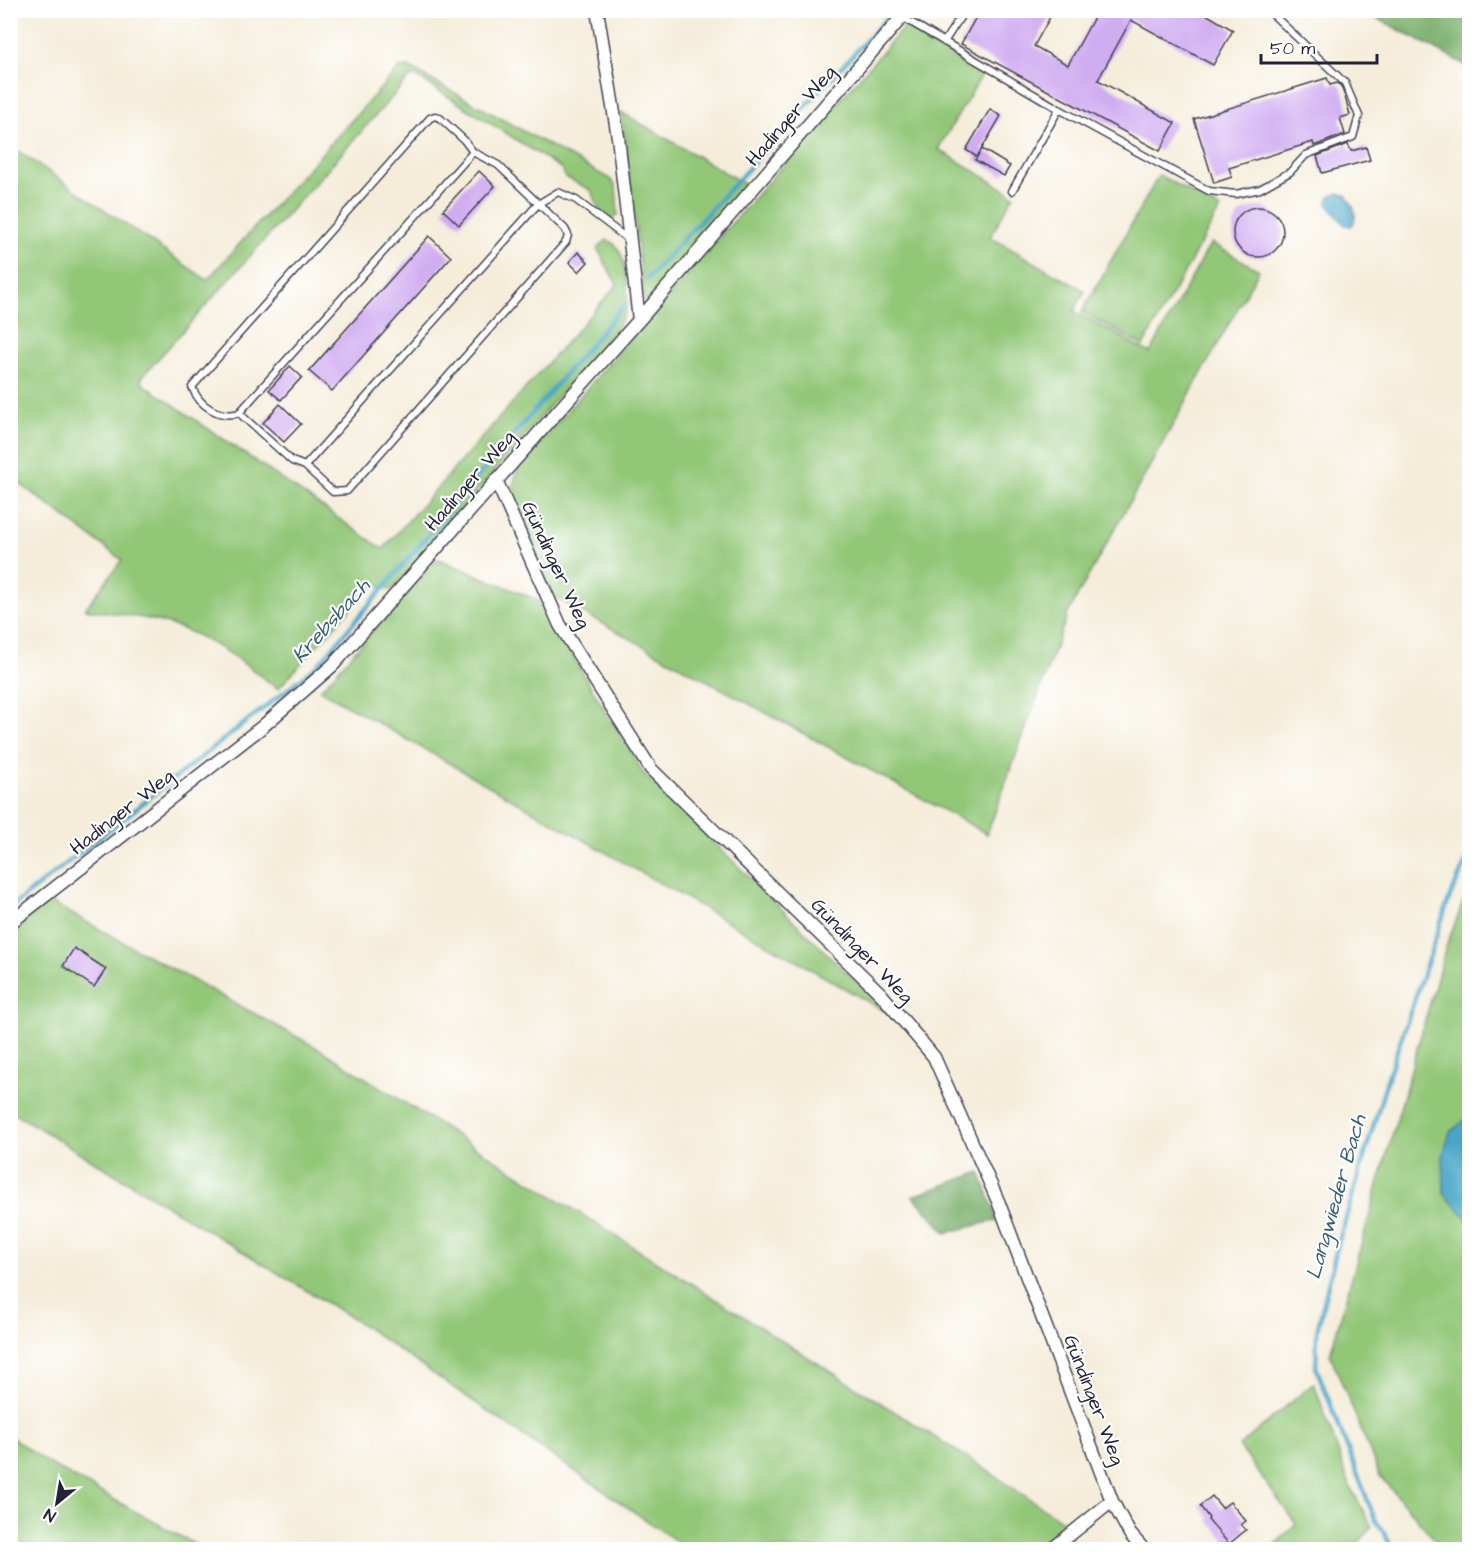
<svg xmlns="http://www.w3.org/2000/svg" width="1480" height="1560" font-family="'Architects Daughter',sans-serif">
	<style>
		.green { fill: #93c778; stroke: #5a745a; stroke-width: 1.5 }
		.forest { fill: #76ac68; stroke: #4c6752; stroke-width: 1.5 }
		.water { fill: #49a6c8; stroke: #366482; stroke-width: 1.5 }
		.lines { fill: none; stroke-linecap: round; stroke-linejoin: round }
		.stream { stroke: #49a6c8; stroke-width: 4.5 }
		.building { fill: #d0acf1 }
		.lane-casing { stroke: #424053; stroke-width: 9 }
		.street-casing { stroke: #424053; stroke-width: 15 }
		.lane { stroke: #fff; stroke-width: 6 }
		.street { stroke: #fff; stroke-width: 12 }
		.labels { text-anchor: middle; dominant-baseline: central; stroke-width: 4.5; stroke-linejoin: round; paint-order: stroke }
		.street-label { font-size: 20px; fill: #22223b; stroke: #fff }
		.water-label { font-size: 21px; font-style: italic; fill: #345d7a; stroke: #fff }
	</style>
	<rect width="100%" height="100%" fill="#fff"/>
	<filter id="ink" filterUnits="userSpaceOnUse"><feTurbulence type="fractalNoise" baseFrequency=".0167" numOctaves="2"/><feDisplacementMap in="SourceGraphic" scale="12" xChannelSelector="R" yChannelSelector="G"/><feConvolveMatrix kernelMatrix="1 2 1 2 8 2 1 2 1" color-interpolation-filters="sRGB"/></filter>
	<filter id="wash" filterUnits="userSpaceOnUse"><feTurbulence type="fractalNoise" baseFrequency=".008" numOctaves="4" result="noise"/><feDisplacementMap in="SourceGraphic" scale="24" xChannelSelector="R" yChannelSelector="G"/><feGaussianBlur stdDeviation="1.35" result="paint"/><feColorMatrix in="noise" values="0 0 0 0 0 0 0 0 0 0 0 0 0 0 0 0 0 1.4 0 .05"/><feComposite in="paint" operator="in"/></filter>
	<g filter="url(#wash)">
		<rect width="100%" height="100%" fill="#f5edda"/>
		<path class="green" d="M905 26 982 75 938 149 1014 195 990 237 1085 291 1074 311 1150 353 1211 243 1259 270 1068 613 987 834 554 597 510 497 519 466Z
			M408 67 610 179 616 186 618 215 610 220 602 218 591 190 565 177 562 169 416 76 410 77 142 377V383L383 549 617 285 597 248 607 240C628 247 628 288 627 306 626 313 620 321 617 328L392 590 372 585 278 689C249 667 220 644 185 630 154 617 118 614 85 609L122 560 11 477V146L207 280 399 68Z
			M621 112 748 186 645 304Z
			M1159 175 1220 209 1143 346 1082 312Z
			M438 559 538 600 644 774 849 975 902 1021 320 690Z
			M1469 887 1470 1545 1466 1549H1443L1380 1476 1330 1354 1446 947Z
			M48 901 321 1050 968 1458 1067 1524 1031 1549H688L355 1320 11 1111 10 931Z
			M1314 1383 1350 1486 1372 1527 1351 1549H1283L1276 1544 1296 1524 1239 1446Z
			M10 1436 48 1463 203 1549H11Z"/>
		<path class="forest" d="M1363 11H1452L1469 20V67Z
			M980 1172 998 1220 946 1233 913 1196Z"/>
		<path class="water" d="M1338 193 1346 195C1353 206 1359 213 1352 226L1345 225 1327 204 1329 197Z
			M1469 1117V1220L1444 1194 1443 1155 1450 1132Z"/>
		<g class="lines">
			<path class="stream" d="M647 279 894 10
				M10 908 317 666 625 304
				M1394 1550 1374 1517 1316 1367 1317 1331 1336 1251 1388 1077 1449 899 1470 853"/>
		</g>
		<g id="blocks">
			<path class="building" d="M980 10H1054L1034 46 1068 65 1098 10H1199L1233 30 1213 65 1131 20 1098 80 1175 123 1160 151 961 44Z
				M1327 78 1330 85 1337 83 1341 86 1345 97 1350 115 1340 118 1345 134 1314 146 1313 142 1229 168 1232 177 1214 183 1194 119Z
				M990 109 1001 116 977 157 966 150Z
				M1348 144 1351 151 1366 147 1370 160 1322 173 1317 156Z
				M982 149 1010 166 1004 176 975 160Z
				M479 171 495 186 459 225 443 210Z
				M1233 232a25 25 0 1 1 50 0a25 25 0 1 1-50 0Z
				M429 236 451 257 332 391 309 371Z
				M578 252 588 262 579 272 569 262Z
				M290 366 302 377 281 400 269 390Z
				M280 404 301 424 284 442 263 423Z
				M74 948 106 969 94 987 63 966Z
				M1212 1496 1222 1508 1230 1502 1246 1521 1241 1525 1246 1530 1229 1544 1208 1520 1209 1518 1200 1506Z"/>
		</g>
	</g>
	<g filter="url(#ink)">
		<use href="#blocks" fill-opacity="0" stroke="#424053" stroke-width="1.5"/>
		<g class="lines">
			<g class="lane-casing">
				<path id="lane" d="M902 17 1059 109 1209 191 1236 194 1260 189 1290 172 1306 155 1353 137 1359 116 1345 83 1268 10
					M944 42 965 10
					M1012 191 1059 109
					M239 413 473 152 498 165 565 229 568 235 566 242 347 491 333 492 305 466 292 461 239 413C220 419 199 406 192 387L430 118 435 116 440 118 464 140 473 152
					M305 466 538 204 558 192 576 200 629 240"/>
			</g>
			<g class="street-casing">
				<path id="street" d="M597 10 618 137 639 320
					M496 480 560 625 651 769 881 994 934 1057 998 1201 1112 1501 1130 1534 1144 1550
					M10 923 262 727 333 665 639 320 908 10
					M1051 1550 1112 1501"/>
			</g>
			<use href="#lane" class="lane"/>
			<use href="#street" class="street"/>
		</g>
	</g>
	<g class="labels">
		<g class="street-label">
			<text transform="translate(791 116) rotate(-49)">Hadinger Weg</text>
			<text transform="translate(470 481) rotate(-49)">Hadinger Weg</text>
			<text transform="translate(556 565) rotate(65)">Gündinger Weg</text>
			<text transform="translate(122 812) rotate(-38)">Hadinger Weg</text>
			<text transform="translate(862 951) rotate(46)">Gündinger Weg</text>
			<text transform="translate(1094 1400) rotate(69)">Gündinger Weg</text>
		</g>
		<g class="water-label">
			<text transform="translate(331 621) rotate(-48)">Krebsbach</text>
			<text transform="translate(1336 1197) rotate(-74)">Langwieder Bach</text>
		</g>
	</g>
	<rect width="1480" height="1560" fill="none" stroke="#fff" stroke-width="36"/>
	<g transform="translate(57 1503) rotate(210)" stroke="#ffffff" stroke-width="4.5" paint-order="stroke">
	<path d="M0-4.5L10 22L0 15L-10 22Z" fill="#22223b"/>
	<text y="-9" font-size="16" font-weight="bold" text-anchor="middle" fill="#22223b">N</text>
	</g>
	<path d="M1261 54v9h116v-9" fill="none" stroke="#22223b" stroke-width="3"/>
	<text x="1270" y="54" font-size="18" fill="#22223b" stroke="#ffffff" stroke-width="4.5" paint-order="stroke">50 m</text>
</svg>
